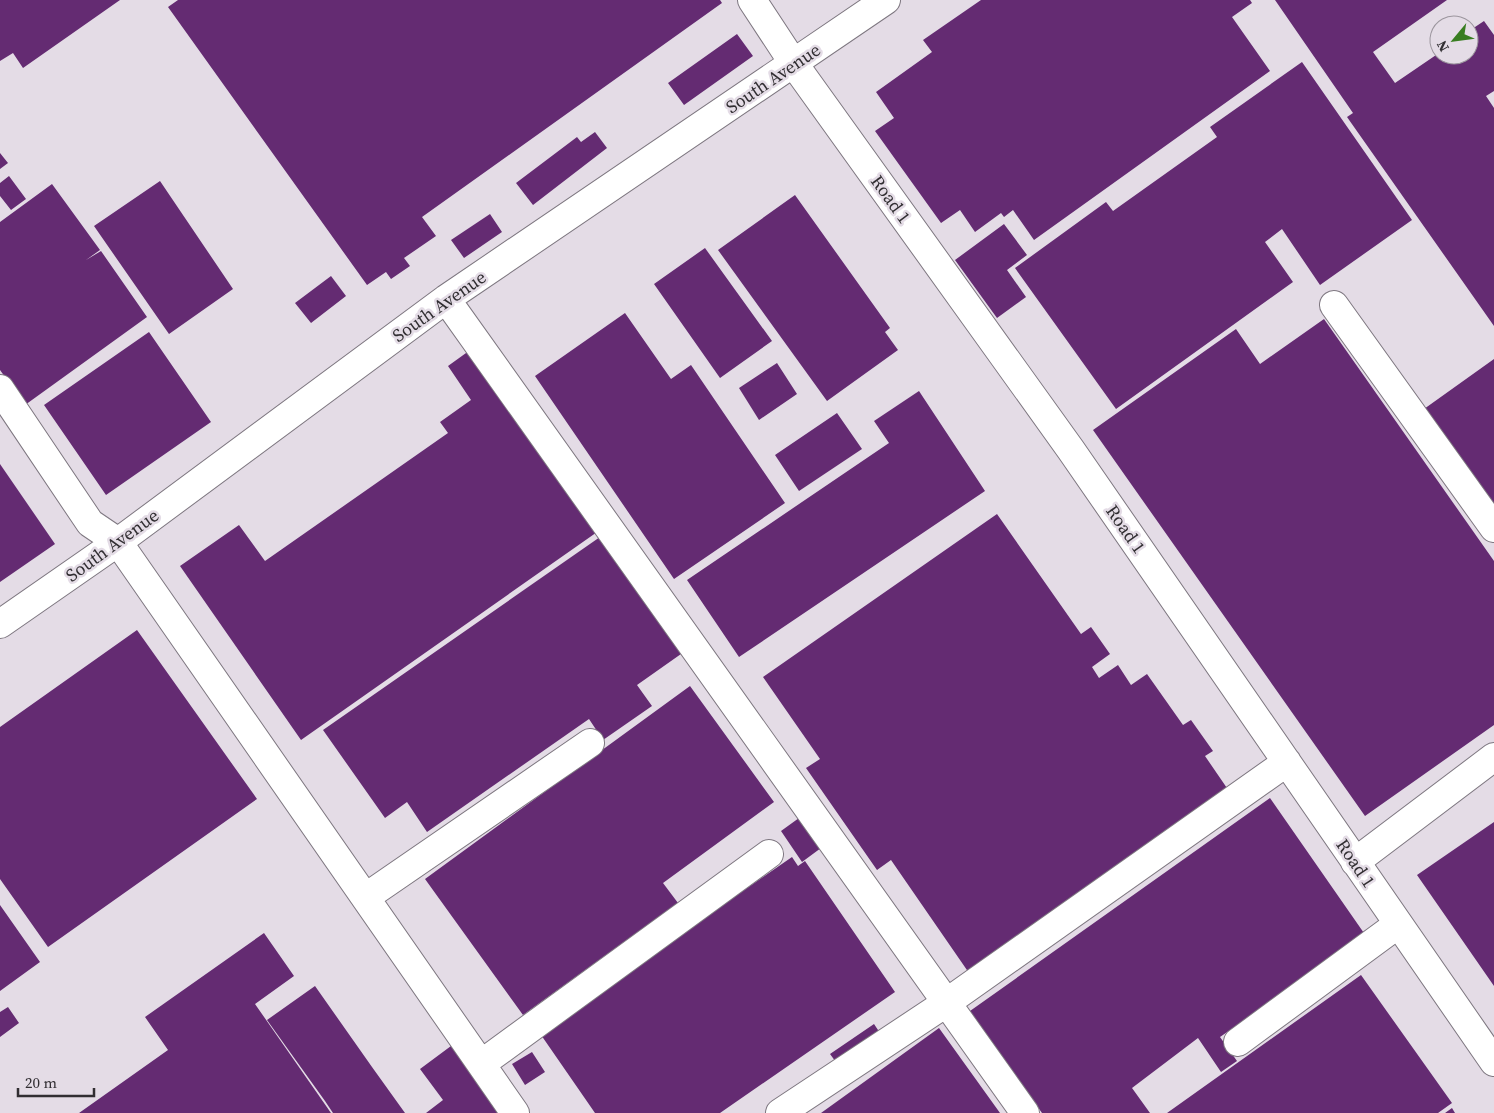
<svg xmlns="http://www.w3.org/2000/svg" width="1494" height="1113" font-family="'Source Serif 4',serif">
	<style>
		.building { fill: #642b72 }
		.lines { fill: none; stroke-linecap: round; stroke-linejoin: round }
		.minor-casing { stroke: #7e7780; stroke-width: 30 }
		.minor { stroke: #fff; stroke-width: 28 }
		.labels { text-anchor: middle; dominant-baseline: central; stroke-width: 5; stroke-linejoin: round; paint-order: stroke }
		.street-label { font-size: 18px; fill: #312e32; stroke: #e4dce6 }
	</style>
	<rect width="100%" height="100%" fill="#e4dce6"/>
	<path class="building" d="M0 0H120L23 68 13 53 0 61Z
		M178 0H720L722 3 422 217 436 236 404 258 410 266 391 279 386 272 367 285 168 7Z
		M981 0H1250L1252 3 1232 17 1270 71 1034 240 1013 210 1004 217 1001 213 975 232 960 210 941 223 875 131 894 118 876 92 932 52 923 40Z
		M1275 0H1447L1373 52 1395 83 1439 53V55H1469V31L1484 21 1494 35V91L1486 96 1494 108V326L1347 117 1353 113Z
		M737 34 753 56 684 105 668 83Z
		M1302 62 1412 220 1320 285 1282 229 1265 242 1293 282 1116 409 1015 268 1106 202 1113 211 1217 137 1210 127Z
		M595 132 607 148 533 205 516 183 577 137 581 142Z
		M0 153 8 163 0 169Z
		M9 176 26 199 11 210 0 196V183Z
		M160 181 233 289 169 334 94 226Z
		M52 184 100 250 86 260 101 251 147 317 25 405 0 370V222Z
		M795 195 890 328 885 332 898 350 827 401 718 250Z
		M490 214 502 232 464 258 451 240Z
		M1004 224 1027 255 1007 270 1026 297 997 318 955 260Z
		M705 248 772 341 720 378 654 284Z
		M331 276 346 296 311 323 295 303Z
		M625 313 671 379 691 365 785 503 674 579 535 376Z
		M1324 319 1494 561V725L1365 816 1093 430 1236 329 1260 364Z
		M149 332 211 422 106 495 44 405Z
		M473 348 600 530 301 740 180 566 239 525 265 561 448 433 440 422 471 400 448 366Z
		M1494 359V506L1424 409Z
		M777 363 797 394 759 420 739 388Z
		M919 391 985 491 739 657 687 580 889 443 874 421Z
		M837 413 862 449 799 491 775 455Z
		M0 464 55 544 0 582Z
		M997 514 1081 634 1091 627 1110 654 1092 667 1099 678 1118 665 1131 685 1147 674 1183 725 1191 720 1213 751 1205 756 1229 791 969 973 891 860 877 870 806 768 820 759 763 677Z
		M600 537 681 654 637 685 652 706 603 740 589 719 427 832 407 802 385 818 323 730Z
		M137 630 257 799 48 947 0 879V727Z
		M690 686 774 802 663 883 678 903 523 1015 425 879Z
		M1270 798 1366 936 1220 1037 1237 1061 1221 1072 1198 1038 1132 1088 1150 1113H1042L970 1011Z
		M799 818 821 848 802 862 781 831Z
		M1494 822V986L1417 875Z
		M792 857 798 866 805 861 895 992 720 1113H595L539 1032Z
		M0 905 40 962 0 991Z
		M264 933 294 976 255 1004 331 1113H79L168 1050 145 1017Z
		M1361 975 1452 1103 1438 1113H1167Z
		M315 986 372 1067 405 1113H333L325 1101 267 1020Z
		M8 1007 19 1023 0 1037V1012Z
		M874 1024 884 1039 841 1069 830 1054Z
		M939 1028 1000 1113H821Z
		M451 1046 500 1113H426L443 1100 420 1069Z
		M532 1052 545 1072 525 1085 512 1064Z
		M1452 1108 1455 1113H1445Z"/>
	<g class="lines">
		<g class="minor-casing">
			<path id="minor" d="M752 0 794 64 1071 450 1494 1062
				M446 299 1025 1113
				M1334 305 1494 528
				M0 389 90 523 118 542 515 1113
				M0 624 118 542 446 299 886 0
				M1355 862 1494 757
				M366 897 590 743
				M1238 1042 1397 925
				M481 1064 769 854
				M780 1113 946 1003 1287 762"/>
		</g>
		<use href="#minor" class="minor"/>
	</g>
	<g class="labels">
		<g class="street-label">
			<text transform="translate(773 78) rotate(-34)">South Avenue</text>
			<text transform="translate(891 199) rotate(54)">Road 1</text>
			<text transform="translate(439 306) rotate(-35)">South Avenue</text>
			<text transform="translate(1126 529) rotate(55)">Road 1</text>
			<text transform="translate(112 545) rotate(-36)">South Avenue</text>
			<text transform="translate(1356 863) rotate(56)">Road 1</text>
		</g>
	</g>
	<g transform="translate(1454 40) rotate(241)"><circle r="24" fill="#e4dce6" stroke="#9c969e"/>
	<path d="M0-4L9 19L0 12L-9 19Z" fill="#387d20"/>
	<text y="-8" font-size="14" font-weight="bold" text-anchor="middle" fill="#312e32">N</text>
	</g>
	<path d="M18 1088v8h76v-8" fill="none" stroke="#312e32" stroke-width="2.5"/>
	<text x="25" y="1088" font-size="15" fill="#312e32" stroke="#e4dce6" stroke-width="4" paint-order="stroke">20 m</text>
</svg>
